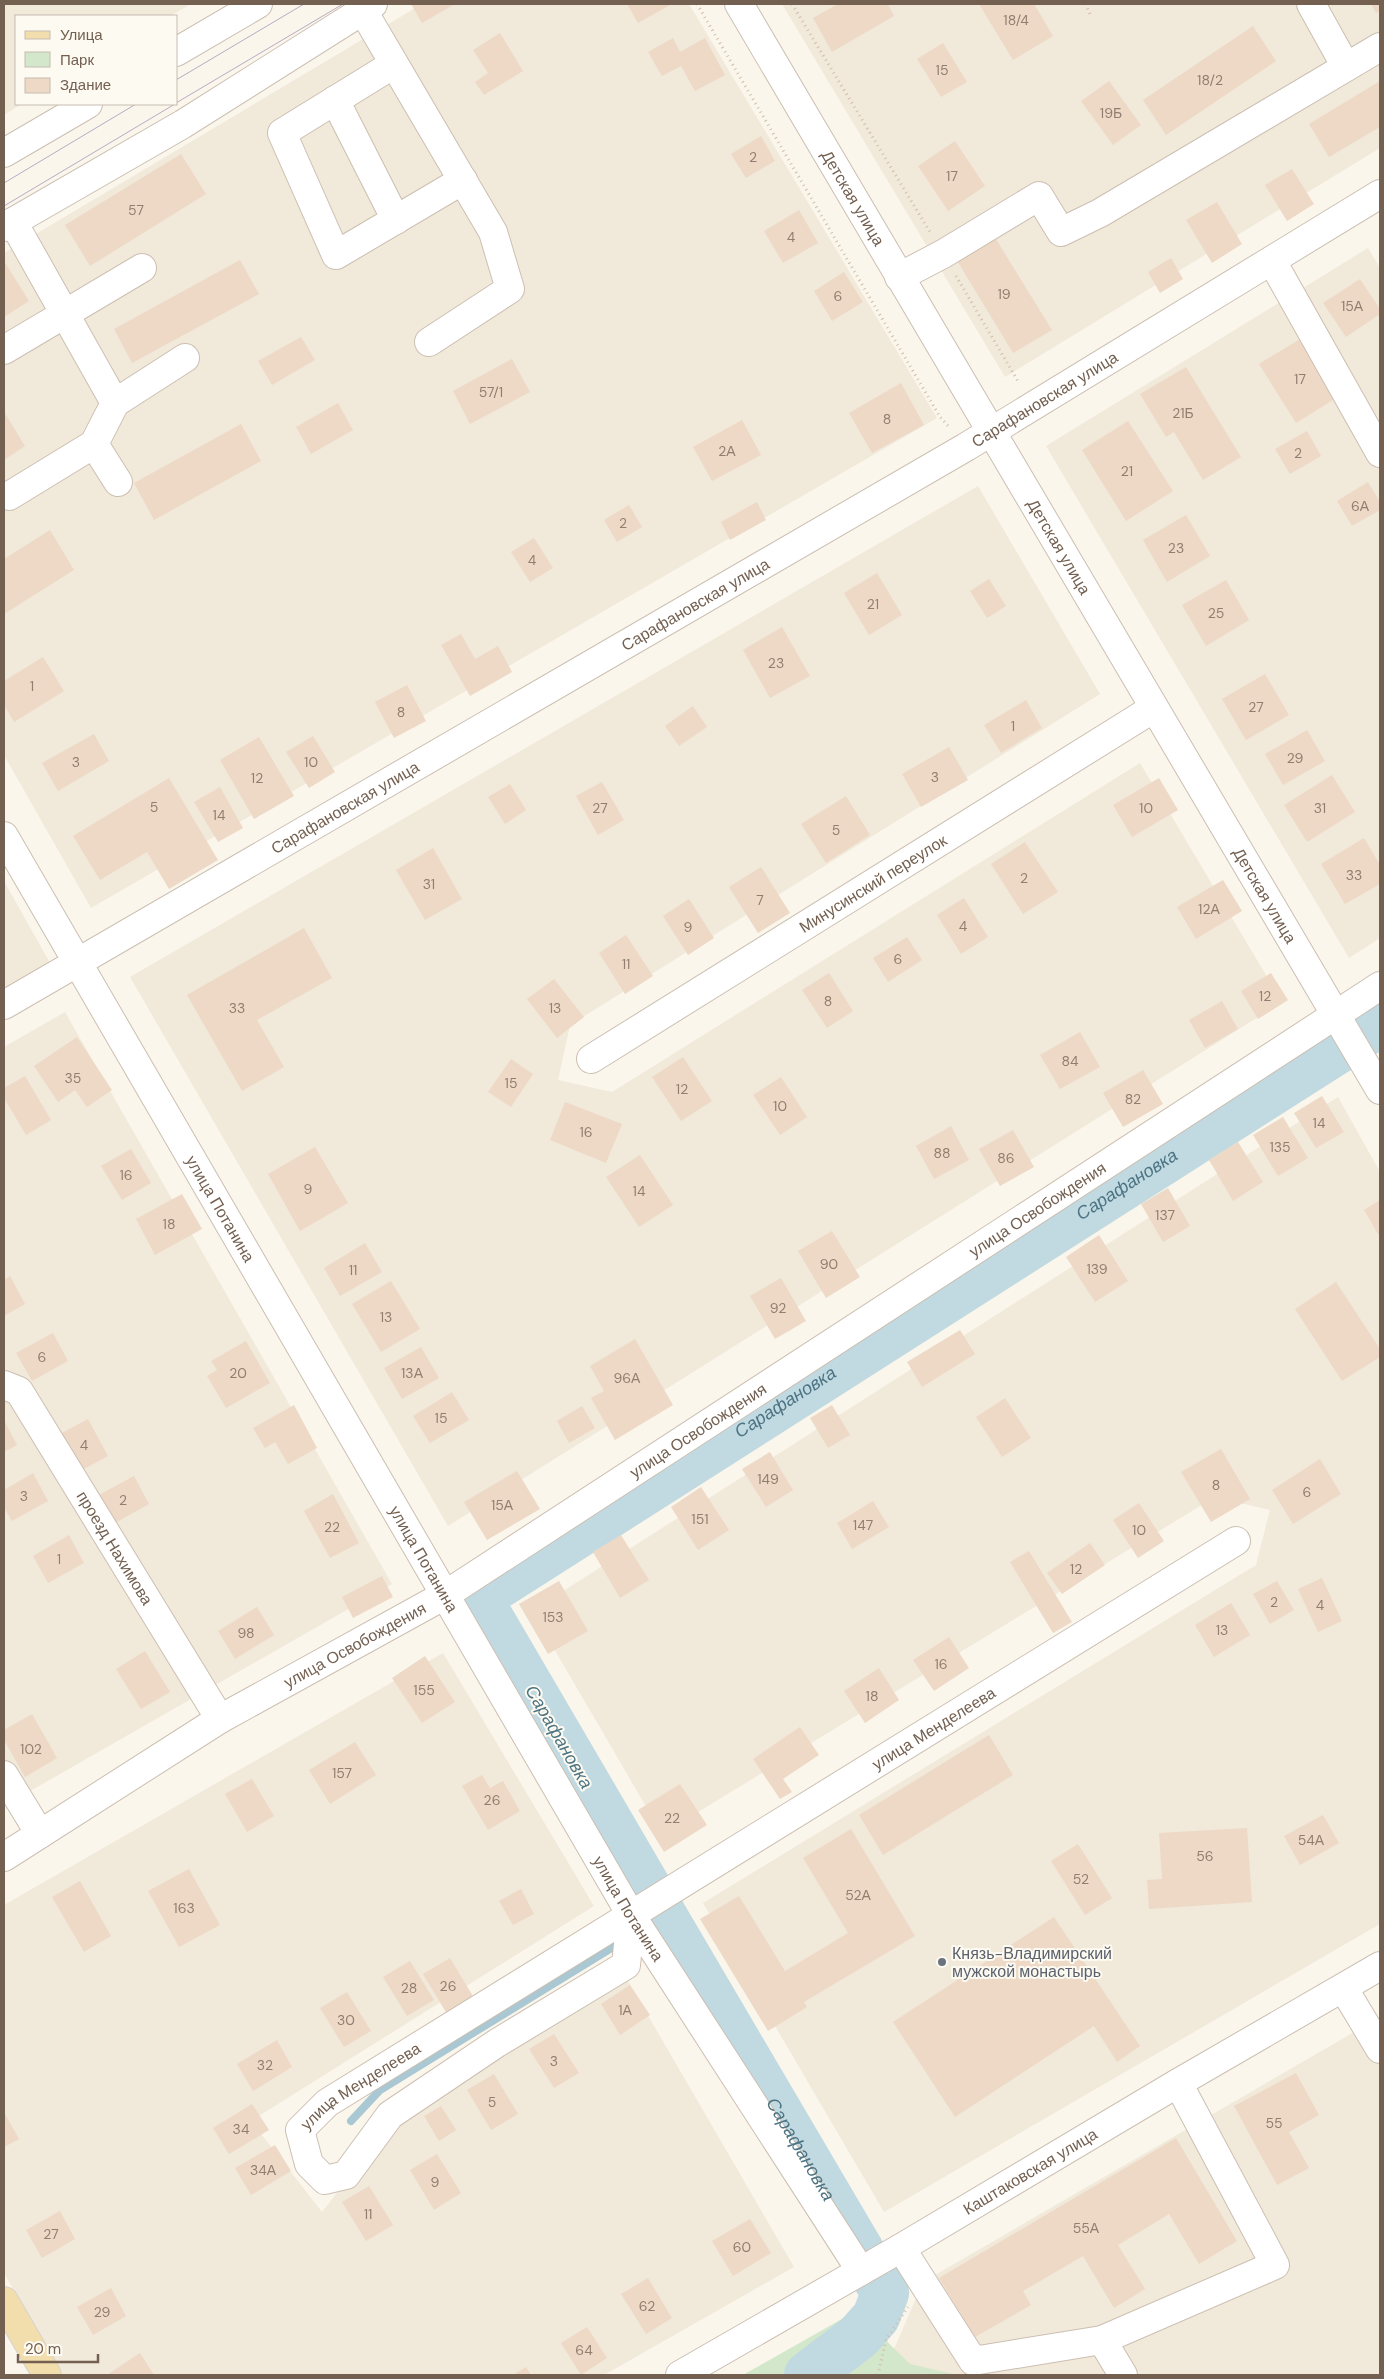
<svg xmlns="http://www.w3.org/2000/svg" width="1384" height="2379" font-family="'DM Sans',sans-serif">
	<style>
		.residential { fill: #f1e9da }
		.green { fill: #d3e7cb }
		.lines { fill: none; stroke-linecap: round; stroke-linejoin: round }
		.stream { stroke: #a9c8d3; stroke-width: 8 }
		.river { stroke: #c1dae2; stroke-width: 48 }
		.building { fill: #edd9c6 }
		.minor-casing { stroke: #ccbfb2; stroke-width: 30 }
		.major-casing { stroke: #d8d2ce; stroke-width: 30 }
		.path { stroke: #d2bda9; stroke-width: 3; stroke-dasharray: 1 4; stroke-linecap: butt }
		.minor { stroke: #fff; stroke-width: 28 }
		.major { stroke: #f1deac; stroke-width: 28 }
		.tram { stroke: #baaac4; stroke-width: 1 }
		.worship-dot { fill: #6b7280; stroke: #fdfaf1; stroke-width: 2 }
		.labels { text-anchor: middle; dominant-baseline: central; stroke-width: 4; stroke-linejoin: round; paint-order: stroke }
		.number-label { font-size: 14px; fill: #927e6e }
		.street-label { font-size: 16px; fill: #736051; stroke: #fdfaf1 }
		.worship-label { font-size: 16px; fill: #5b616d; stroke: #fdfaf1; text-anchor: start }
		.water-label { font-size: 18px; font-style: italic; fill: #4d7483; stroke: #fdfaf1 }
	</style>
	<rect width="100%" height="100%" fill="#faf6eb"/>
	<path class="residential" d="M4 4H191L170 16H16V104H22L4 115Z
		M422 4H689L937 418 91 908 4 755V253Z
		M782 4H1380V148L1005 377Z
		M1368 248 1380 268V938L1349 958 1046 446Z
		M978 486 1100 694 570 1025 558 1080 612 1092 1140 763 1282 1002 448 1526 130 977Z
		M4 881 50 963 4 989Z
		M65 1012 392 1584 4 1806V1047Z
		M1338 1097 1380 1172V1924L884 2212 703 1903 1256 1565 1270 1510 1215 1497 662 1834 532 1611Z
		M443 1653 594 1906 251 2121 322 2212 403 2108 625 1976 794 2267 604 2375H62L4 2273V1905Z
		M1380 2017V2375H873L888 2363 923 2282Z"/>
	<path class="green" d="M856 2311 910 2364 957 2375H743Z"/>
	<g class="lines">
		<path class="stream" d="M351 2121 380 2090 613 1947"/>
		<g class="river">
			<path id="s1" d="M650 1892 478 1598 1380 1023"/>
			<path id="s2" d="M658 1907 885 2293 876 2317 858 2337 808 2375"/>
		</g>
	</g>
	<path class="building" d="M411 4H455L422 23Z
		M627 4H672L638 23Z
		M838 4H888L894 16 832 52 813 18Z
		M979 4H1034L1053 36 1013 60Z
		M1371 4H1380V11L1376 13Z
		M1253 26 1276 61 1166 135 1143 100Z
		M500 33 523 71 484 95 475 82 488 73 473 50Z
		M673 38 680 52 705 38 725 75 695 91 681 66 662 76 648 52Z
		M943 43 967 82 941 97 917 59Z
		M1109 81 1141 125 1113 145 1081 101Z
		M1380 81V127L1329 157 1309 124Z
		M761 136 775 161 746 178 731 154Z
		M955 141 985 186 948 211 918 166Z
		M181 154 206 194 90 266 65 225Z
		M1292 169 1314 204 1287 221 1265 185Z
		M1217 202 1242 244 1212 263 1186 220Z
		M799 210 818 243 783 263 764 231Z
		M994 236 1052 330 1013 353 956 259Z
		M1171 258 1183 279 1160 293 1148 272Z
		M240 260 259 294 132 363 114 329Z
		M4 261 29 301 4 317Z
		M844 272 863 302 832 321 814 291Z
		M1360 279 1380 309V314L1346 337 1323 303Z
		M1305 336 1341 395 1296 423 1259 364Z
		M301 337 315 360 272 385 258 361Z
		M512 359 530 392 470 424 453 391Z
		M1186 367 1241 457 1203 480 1174 432 1166 437 1140 394Z
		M901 383 924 425 872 453 849 413Z
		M338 403 353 430 311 454 296 427Z
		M4 412 25 446 4 460Z
		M742 420 761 455 712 481 693 447Z
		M1128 421 1173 491 1126 521 1082 450Z
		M241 424 261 461 154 520 134 483Z
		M1307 431 1321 456 1290 474 1275 449Z
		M1368 482 1380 502V510L1352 526 1337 501Z
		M757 502 766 520 730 540 721 522Z
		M629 505 642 527 617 542 604 520Z
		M1186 515 1210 556 1167 582 1143 540Z
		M50 530 74 570 4 614V559Z
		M534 538 553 568 530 582 511 552Z
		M877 573 902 615 869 635 844 593Z
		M989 579 1006 606 987 618 970 591Z
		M1226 580 1249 620 1206 646 1182 605Z
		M782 627 810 676 770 698 743 650Z
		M461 634 475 659 498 646 512 672 470 696 441 645Z
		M43 657 64 691 14 722 4 705V681Z
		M1265 674 1289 715 1246 740 1222 699Z
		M407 685 426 721 394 738 375 702Z
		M1026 700 1042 728 1001 753 984 725Z
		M693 706 707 727 679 746 665 726Z
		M1307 730 1325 761 1283 785 1265 754Z
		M94 734 109 761 58 791 42 763Z
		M313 736 335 772 309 788 286 752Z
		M259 737 294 796 254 819 220 760Z
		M949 747 968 780 921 807 902 774Z
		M1332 775 1355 812 1307 842 1284 805Z
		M169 778 218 860 169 889 147 852 100 880 73 836Z
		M1159 778 1178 810 1132 837 1113 805Z
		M602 782 624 820 598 835 576 796Z
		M510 784 526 810 505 824 488 797Z
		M220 787 243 828 218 842 194 802Z
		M846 796 870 835 826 863 801 824Z
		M1364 838 1380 865V884L1345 904 1321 864Z
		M1025 842 1058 892 1023 914 991 864Z
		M433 848 462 899 425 920 396 870Z
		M761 867 790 913 758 933 729 887Z
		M1223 880 1242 911 1196 939 1177 907Z
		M964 898 988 937 961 954 937 915Z
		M689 899 714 938 688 955 663 916Z
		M304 928 332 978 257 1020 284 1067 242 1091 187 995Z
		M626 935 653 976 625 994 599 953Z
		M907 937 922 960 888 982 873 958Z
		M829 973 853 1011 827 1028 802 990Z
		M1271 973 1288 1000 1258 1019 1241 991Z
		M554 979 584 1017 557 1038 527 999Z
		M1222 1001 1238 1029 1205 1048 1189 1020Z
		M1080 1032 1100 1067 1060 1089 1040 1055Z
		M77 1037 112 1090 87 1107 75 1090 58 1102 34 1066Z
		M683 1057 712 1101 681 1121 652 1077Z
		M511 1059 533 1074 511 1107 488 1092Z
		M1143 1070 1163 1104 1123 1127 1103 1093Z
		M25 1076 51 1120 26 1135 4 1098V1088Z
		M781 1077 807 1117 780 1135 753 1095Z
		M1322 1096 1344 1132 1316 1148 1294 1113Z
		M565 1102 622 1124 606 1163 550 1140Z
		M1283 1117 1308 1158 1278 1176 1253 1135Z
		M951 1126 969 1160 934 1179 916 1146Z
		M1013 1130 1034 1167 1000 1186 979 1149Z
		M1238 1142 1263 1182 1233 1201 1209 1160Z
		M315 1147 348 1203 300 1231 268 1174Z
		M131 1149 151 1183 122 1200 101 1166Z
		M640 1155 673 1205 639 1227 606 1177Z
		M1168 1188 1190 1226 1163 1242 1141 1204Z
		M182 1194 202 1229 155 1255 136 1219Z
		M1380 1200V1233L1378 1234 1364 1210Z
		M832 1231 860 1277 826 1298 798 1251Z
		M1099 1235 1128 1281 1095 1302 1066 1257Z
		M365 1243 382 1272 340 1296 324 1268Z
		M10 1276 25 1304 4 1316V1280Z
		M781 1278 806 1321 775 1339 750 1296Z
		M391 1281 420 1329 381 1352 352 1304Z
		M1336 1282 1380 1349V1357L1342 1381 1295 1309Z
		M960 1330 975 1354 922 1387 907 1362Z
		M53 1333 68 1361 32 1381 16 1353Z
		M635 1339 673 1405 615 1440 591 1398 604 1391 590 1366Z
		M246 1341 270 1383 226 1408 207 1376 217 1370 211 1361Z
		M421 1347 439 1378 402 1399 384 1368Z
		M452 1392 469 1420 430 1443 413 1416Z
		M1005 1398 1031 1438 1002 1457 976 1417Z
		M294 1405 317 1448 288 1464 275 1442 265 1448 253 1428Z
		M832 1405 850 1435 828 1448 810 1418Z
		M582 1406 595 1428 569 1443 557 1421Z
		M88 1419 108 1456 80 1471 60 1434Z
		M4 1420 17 1445 4 1452Z
		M1221 1449 1250 1499 1211 1522 1181 1472Z
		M770 1452 793 1490 766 1507 742 1469Z
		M1320 1459 1341 1494 1293 1524 1272 1490Z
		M517 1471 540 1509 487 1540 464 1502Z
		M33 1473 48 1501 12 1521 4 1507V1490Z
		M134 1476 149 1504 113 1524 97 1496Z
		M701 1487 729 1530 698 1550 671 1507Z
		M333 1494 359 1543 330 1558 304 1511Z
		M873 1501 889 1527 852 1549 837 1523Z
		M1139 1503 1164 1541 1138 1558 1113 1520Z
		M69 1535 84 1563 48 1583 33 1556Z
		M621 1535 649 1580 620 1598 593 1552Z
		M1090 1543 1105 1565 1062 1594 1047 1573Z
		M1029 1551 1072 1622 1053 1633 1010 1562Z
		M382 1576 393 1597 353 1618 342 1597Z
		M1322 1578 1342 1621 1318 1632 1298 1589Z
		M559 1581 588 1631 548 1654 519 1604Z
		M1277 1581 1294 1610 1270 1624 1253 1594Z
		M1231 1603 1250 1635 1214 1657 1195 1625Z
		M257 1607 274 1635 235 1659 218 1631Z
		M949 1637 969 1668 934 1691 913 1660Z
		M145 1651 170 1692 141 1709 116 1669Z
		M425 1656 455 1702 422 1723 392 1678Z
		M879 1668 899 1700 865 1723 844 1691Z
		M32 1714 57 1758 25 1777 4 1740V1730Z
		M800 1727 819 1755 783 1779 792 1792 780 1799 753 1759Z
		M989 1735 1013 1775 883 1855 859 1815Z
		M355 1742 376 1775 330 1804 309 1770Z
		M482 1775 490 1788 503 1781 520 1811 488 1830 462 1786Z
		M252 1779 274 1816 247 1832 225 1794Z
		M680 1784 707 1825 664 1852 638 1810Z
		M1323 1815 1339 1843 1300 1865 1284 1836Z
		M1247 1828 1252 1902 1149 1909 1147 1880 1162 1879 1159 1833Z
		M851 1829 915 1936 804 2002 807 2007 768 2031 700 1919 739 1896 785 1971 848 1933 803 1858Z
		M1078 1844 1112 1898 1085 1915 1051 1861Z
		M189 1869 220 1925 179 1947 148 1891Z
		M80 1881 111 1936 84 1952 52 1897Z
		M521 1889 534 1914 513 1925 499 1901Z
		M1054 1917 1140 2046 1117 2062 1094 2026 955 2117 893 2022Z
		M450 1958 474 1998 447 2014 423 1974Z
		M410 1961 434 2000 407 2016 383 1977Z
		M630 1985 650 2015 620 2035 601 2004Z
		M347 1992 371 2031 344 2047 320 2008Z
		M554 2034 579 2073 554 2088 529 2049Z
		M277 2040 292 2067 253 2091 237 2064Z
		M1296 2073 1319 2115 1289 2132 1309 2168 1277 2185 1234 2106Z
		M494 2074 518 2114 491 2130 467 2090Z
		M252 2104 269 2130 229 2154 213 2128Z
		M441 2106 456 2130 439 2141 424 2116Z
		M4 2112 19 2139 4 2147Z
		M1176 2138 1237 2241 1199 2264 1169 2214 1118 2245 1145 2289 1114 2308 1083 2256 1023 2291 1031 2305 975 2337 939 2278Z
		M275 2145 291 2171 251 2195 235 2168Z
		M437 2154 461 2193 434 2210 410 2170Z
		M369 2186 393 2225 366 2241 342 2202Z
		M60 2211 75 2239 42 2258 26 2230Z
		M750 2219 771 2253 733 2276 712 2241Z
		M648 2278 672 2318 646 2334 621 2294Z
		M111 2288 126 2316 93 2335 77 2307Z
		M587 2327 607 2358 581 2375 561 2343Z
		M140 2353 154 2375H107Z
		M526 2367 531 2375H513Z"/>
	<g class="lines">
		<g class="minor-casing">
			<g id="minor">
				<path d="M359 4 493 232 510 289 429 342"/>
				<path id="s3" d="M739 4 1380 1090"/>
				<path d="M1311 4 1346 67"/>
				<path d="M176 52 258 4"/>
				<path d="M394 64 282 133 336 255 463 180"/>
				<path d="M335 100 396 220"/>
				<path d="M4 153 88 104"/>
				<path d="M13 222 115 403 94 444 118 482"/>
				<path d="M4 227 183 124 373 4"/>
				<path d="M1272 261 1380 453"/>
				<path d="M899 277 943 254 1039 196 1061 232 1100 213 1380 47"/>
				<path d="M4 350 142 268"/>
				<path d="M115 403 185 358"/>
				<path d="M9 496 94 444"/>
				<path id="s4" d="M4 836 631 1915 861 2271"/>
				<path id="s5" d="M4 1005 966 447 1380 194"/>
				<path id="s6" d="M591 1059 1154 708"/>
				<path id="s7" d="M4 1385 19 1391 220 1719"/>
				<path d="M4 1775 40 1834"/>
				<path id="s8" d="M4 1857 220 1719 445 1595 1380 986"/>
				<path id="s9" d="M631 1915 626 1965 497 2043 390 2115 346 2175 325 2180 309 2164 300 2130 327 2103 1236 1541"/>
				<path d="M1344 1989 1380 2049"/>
				<path d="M901 2248 973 2361 1102 2340 1275 2265 1178 2083"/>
				<path d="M1102 2340 1123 2375"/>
				<path id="s10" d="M680 2375 901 2248 1178 2083 1380 1966"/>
			</g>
		</g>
		<g class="major-casing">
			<path id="major" d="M4 2301 47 2375"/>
		</g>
		<path class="path" d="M697 4 940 417 948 426
			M792 4 930 232
			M1085 4 1090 14
			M956 276 1019 383
			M878 2375 886 2340 908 2307"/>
		<use href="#minor" class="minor"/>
		<use href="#major" class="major"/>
		<path class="tram" d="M176 80 304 4
			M176 103 343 4
			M4 183 136 104
			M4 206 175 104"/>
	</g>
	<circle class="worship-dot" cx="942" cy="1962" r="5"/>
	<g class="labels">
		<g class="number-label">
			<text x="1016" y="20">18/4</text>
			<text x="942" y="70">15</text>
			<text x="1210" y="80">18/2</text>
			<text x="1111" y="113">19Б</text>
			<text x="753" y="157">2</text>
			<text x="952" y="176">17</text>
			<text x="136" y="210">57</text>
			<text x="791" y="237">4</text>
			<text x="1004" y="294">19</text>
			<text x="838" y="296">6</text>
			<text x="1352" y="306">15А</text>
			<text x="1300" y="379">17</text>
			<text x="491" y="392">57/1</text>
			<text x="1183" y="413">21Б</text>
			<text x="887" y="419">8</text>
			<text x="727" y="451">2А</text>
			<text x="1298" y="453">2</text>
			<text x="1127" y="471">21</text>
			<text x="1360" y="506">6А</text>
			<text x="623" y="523">2</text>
			<text x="1176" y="548">23</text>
			<text x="532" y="560">4</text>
			<text x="873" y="604">21</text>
			<text x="1216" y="613">25</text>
			<text x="776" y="663">23</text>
			<text x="32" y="686">1</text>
			<text x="1256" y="707">27</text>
			<text x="401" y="712">8</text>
			<text x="1013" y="726">1</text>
			<text x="1295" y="758">29</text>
			<text x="76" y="762">3</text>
			<text x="311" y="762">10</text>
			<text x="935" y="777">3</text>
			<text x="257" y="778">12</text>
			<text x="154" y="807">5</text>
			<text x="600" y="808">27</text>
			<text x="1146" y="808">10</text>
			<text x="1320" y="808">31</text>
			<text x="219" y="815">14</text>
			<text x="836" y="830">5</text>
			<text x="1354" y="875">33</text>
			<text x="1024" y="878">2</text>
			<text x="429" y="884">31</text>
			<text x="760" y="900">7</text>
			<text x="1209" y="909">12А</text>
			<text x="963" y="926">4</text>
			<text x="688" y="927">9</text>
			<text x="898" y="959">6</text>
			<text x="626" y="964">11</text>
			<text x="1265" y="996">12</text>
			<text x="828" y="1001">8</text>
			<text x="237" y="1008">33</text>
			<text x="555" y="1008">13</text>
			<text x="1070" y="1061">84</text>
			<text x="73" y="1078">35</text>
			<text x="511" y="1083">15</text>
			<text x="682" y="1089">12</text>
			<text x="1133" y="1099">82</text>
			<text x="780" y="1106">10</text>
			<text x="1319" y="1123">14</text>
			<text x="586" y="1132">16</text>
			<text x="1280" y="1147">135</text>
			<text x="942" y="1153">88</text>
			<text x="1006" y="1158">86</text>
			<text x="126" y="1175">16</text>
			<text x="308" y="1189">9</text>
			<text x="639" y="1191">14</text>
			<text x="1165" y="1215">137</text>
			<text x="169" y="1224">18</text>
			<text x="829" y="1264">90</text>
			<text x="1097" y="1269">139</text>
			<text x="353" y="1270">11</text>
			<text x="778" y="1308">92</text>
			<text x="386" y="1317">13</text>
			<text x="42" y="1357">6</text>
			<text x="238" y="1373">20</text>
			<text x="412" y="1373">13А</text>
			<text x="627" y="1378">96А</text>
			<text x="441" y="1418">15</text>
			<text x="84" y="1445">4</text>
			<text x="768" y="1479">149</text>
			<text x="1216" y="1485">8</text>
			<text x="1307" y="1492">6</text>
			<text x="24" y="1496">3</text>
			<text x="123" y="1500">2</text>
			<text x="502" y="1505">15А</text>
			<text x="700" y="1519">151</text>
			<text x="863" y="1525">147</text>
			<text x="332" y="1527">22</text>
			<text x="1139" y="1530">10</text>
			<text x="59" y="1559">1</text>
			<text x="1076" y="1569">12</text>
			<text x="1274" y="1602">2</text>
			<text x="1320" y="1605">4</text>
			<text x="553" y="1617">153</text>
			<text x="1222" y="1630">13</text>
			<text x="246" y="1633">98</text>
			<text x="941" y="1664">16</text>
			<text x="424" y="1690">155</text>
			<text x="872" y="1696">18</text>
			<text x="31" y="1749">102</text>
			<text x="342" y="1773">157</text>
			<text x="492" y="1800">26</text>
			<text x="672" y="1818">22</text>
			<text x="1311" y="1840">54А</text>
			<text x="1205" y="1856">56</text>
			<text x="1081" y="1879">52</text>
			<text x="858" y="1895">52А</text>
			<text x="184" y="1908">163</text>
			<text x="448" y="1986">26</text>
			<text x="409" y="1988">28</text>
			<text x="625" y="2010">1А</text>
			<text x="346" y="2020">30</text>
			<text x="554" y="2061">3</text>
			<text x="265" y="2065">32</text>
			<text x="492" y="2102">5</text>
			<text x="1274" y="2123">55</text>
			<text x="241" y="2129">34</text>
			<text x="263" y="2170">34А</text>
			<text x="435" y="2182">9</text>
			<text x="368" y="2214">11</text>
			<text x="1086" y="2228">55А</text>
			<text x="51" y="2234">27</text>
			<text x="742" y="2247">60</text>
			<text x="647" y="2306">62</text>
			<text x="102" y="2312">29</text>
			<text x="584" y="2350">64</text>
		</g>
		<g class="street-label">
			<text stroke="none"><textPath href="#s3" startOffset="225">Детская улица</textPath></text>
			<text stroke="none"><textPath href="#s5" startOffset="1204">Сарафановская улица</textPath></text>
			<text stroke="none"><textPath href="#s3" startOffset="630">Детская улица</textPath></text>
			<text stroke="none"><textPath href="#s5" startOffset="799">Сарафановская улица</textPath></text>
			<text stroke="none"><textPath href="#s5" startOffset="394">Сарафановская улица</textPath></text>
			<text stroke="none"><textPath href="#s6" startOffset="332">Минусинский переулок</textPath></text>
			<text stroke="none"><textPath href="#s3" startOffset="1035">Детская улица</textPath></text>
			<text stroke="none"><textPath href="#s4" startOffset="431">улица Потанина</textPath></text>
			<text stroke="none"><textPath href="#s8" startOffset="1220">улица Освобождения</textPath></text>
			<text stroke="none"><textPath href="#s8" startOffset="815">улица Освобождения</textPath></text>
			<text stroke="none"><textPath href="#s7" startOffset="200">проезд Нахимова</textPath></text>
			<text stroke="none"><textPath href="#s4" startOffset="836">улица Потанина</textPath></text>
			<text stroke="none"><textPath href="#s8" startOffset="410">улица Освобождения</textPath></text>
			<text stroke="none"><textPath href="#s9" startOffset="1235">улица Менделеева</textPath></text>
			<text stroke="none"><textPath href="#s4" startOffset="1241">улица Потанина</textPath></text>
			<text stroke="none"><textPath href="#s9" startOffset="559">улица Менделеева</textPath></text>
			<text stroke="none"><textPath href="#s10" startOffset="405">Каштаковская улица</textPath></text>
		</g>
		<g class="worship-label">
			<text x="952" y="1953">Князь-Владимирский<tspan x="952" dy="18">мужской монастырь</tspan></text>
		</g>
		<g class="water-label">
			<text stroke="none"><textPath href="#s1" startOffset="1110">Сарафановка</textPath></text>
			<text stroke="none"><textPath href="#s1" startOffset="705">Сарафановка</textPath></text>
			<text transform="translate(559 1737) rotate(60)">Сарафановка</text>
			<text stroke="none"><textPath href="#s2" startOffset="281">Сарафановка</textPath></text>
		</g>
	</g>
	<rect width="1384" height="2379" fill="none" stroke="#736051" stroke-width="10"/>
	<rect x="15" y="15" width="162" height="90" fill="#fdfaf1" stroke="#c6bcb1"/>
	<rect x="25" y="31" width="25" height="8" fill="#f1deac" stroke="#c6bcb1"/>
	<text x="60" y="40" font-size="15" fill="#736051">Улица</text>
	<rect x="25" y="52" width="25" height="15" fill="#d3e7cb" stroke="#c6bcb1"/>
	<text x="60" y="65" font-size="15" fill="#736051">Парк</text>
	<rect x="25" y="78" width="25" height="15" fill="#edd9c6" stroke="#c6bcb1"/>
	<text x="60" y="90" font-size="15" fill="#736051">Здание</text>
	<path d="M18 2354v8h80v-8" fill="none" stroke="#736051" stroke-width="2.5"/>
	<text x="25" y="2354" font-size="15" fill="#736051" stroke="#fdfaf1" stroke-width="4" paint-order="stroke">20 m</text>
</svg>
